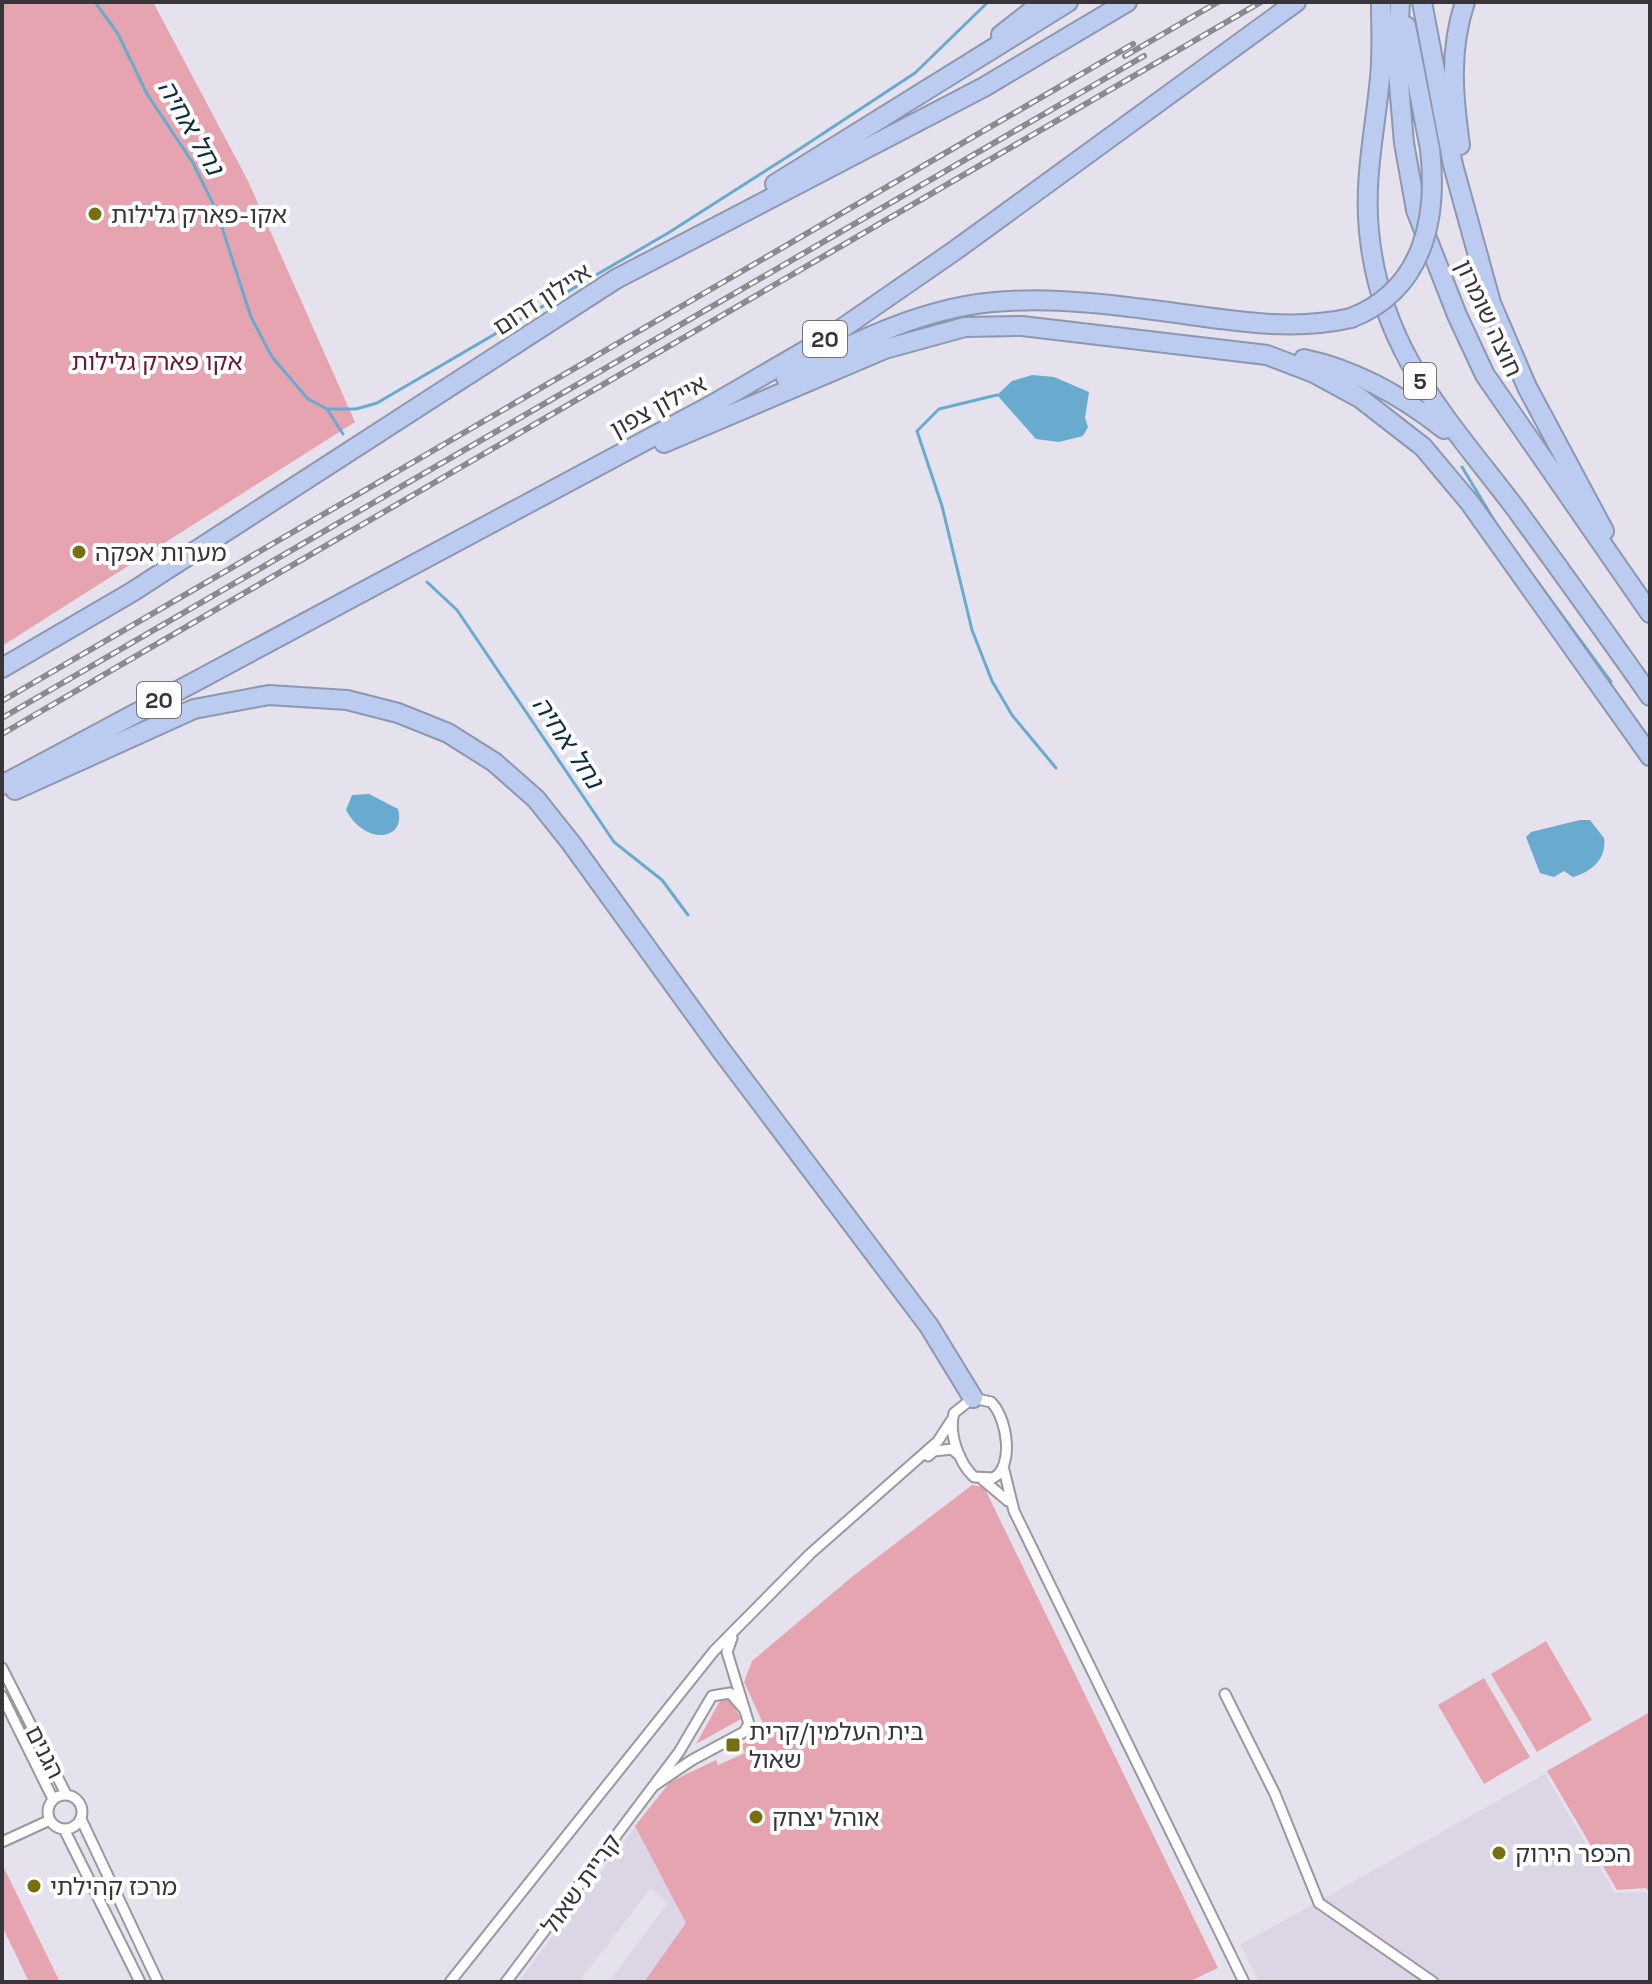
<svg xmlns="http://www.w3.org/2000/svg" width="1652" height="1984" font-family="'Space Grotesk','Noto Sans Hebrew',sans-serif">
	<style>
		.built { fill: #dbd5e6 }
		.green { fill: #e6a4b1 }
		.water { fill: #68abcf }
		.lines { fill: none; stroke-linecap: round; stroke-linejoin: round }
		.stream { stroke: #68abcf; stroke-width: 3 }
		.street-casing { stroke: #9a97a1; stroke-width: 13 }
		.highway-casing { stroke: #8d97b0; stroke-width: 22 }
		.street { stroke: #fff; stroke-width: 9 }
		.highway { stroke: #bcccf0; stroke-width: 18 }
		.rail-casing { stroke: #8b8991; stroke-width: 6 }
		.rail { stroke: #fff; stroke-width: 3; stroke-dasharray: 9; stroke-linecap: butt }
		.highway-bridge-casing { stroke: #8d97b0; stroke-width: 22; stroke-linecap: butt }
		.highway-bridge { stroke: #bcccf0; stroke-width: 18 }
		.poi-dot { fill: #756f10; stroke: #fff; stroke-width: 3 }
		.labels { text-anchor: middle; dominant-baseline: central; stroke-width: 8; stroke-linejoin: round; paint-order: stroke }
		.shield { fill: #fff; stroke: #737275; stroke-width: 2 }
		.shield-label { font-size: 22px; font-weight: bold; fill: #37353a }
		.poi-label { font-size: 24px; fill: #37353a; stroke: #fff; text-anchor: start }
		.street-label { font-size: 24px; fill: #37353a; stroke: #fff }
		.park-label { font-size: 24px; fill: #6a1832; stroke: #fff }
		.water-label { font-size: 26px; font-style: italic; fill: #0e2e3d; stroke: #fff }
	</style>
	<rect width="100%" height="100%" fill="#e5e2ed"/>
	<path class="built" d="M1545 1774 1615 1893 1645 1892 1650 1898V1982H1259L1240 1945Z
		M636 1826 686 1923 644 1982 611 1979 667 1904 651 1888 579 1982H518Z"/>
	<path class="green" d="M2 2H153L248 181 355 422 2 646Z
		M972 1485 984 1487 1218 1968 1188 1982H644L686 1923 635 1826 670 1782 716 1760 718 1765 745 1753 741 1745 767 1732 744 1682 752 1661 853 1576Z
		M1546 1641 1592 1720 1537 1752 1491 1674Z
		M1484 1678 1530 1757 1484 1784 1438 1705Z
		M726 1690 741 1719 696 1744Z
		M1650 1712V1893L1646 1888 1617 1890 1547 1771Z
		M2 1864 60 1982H29L2 1926Z"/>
	<path class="water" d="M1032 375 1054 377 1089 392 1085 418 1088 427 1083 436 1059 442 1036 439 997 395 1012 381Z
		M369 794 398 809C407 841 365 846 346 810L352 795Z
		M1580 820H1590L1604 838C1607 858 1592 872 1573 877L1564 871 1554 877 1540 873 1526 837 1531 832Z"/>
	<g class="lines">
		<path class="stream" d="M95 2 118 34 147 94 193 163 217 212 251 317 272 357 308 399 327 409 343 434
			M997 395 939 409 917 431 942 506 972 630 992 681 1012 715 1056 768
			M327 409H356L377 403 668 233 798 150 915 73 988 2
			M1462 467 1500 530
			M1507 540 1611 682
			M427 582 457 610 614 842 662 880 688 915"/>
		<g class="street-casing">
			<path id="street" d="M973 1398 991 1402C1007 1417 1015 1467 993 1478L974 1477C959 1463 948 1433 954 1413Z
				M928 1456 934 1451 952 1449 960 1456
				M1004 1470 1014 1511 1244 1982
				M983 1480 1008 1501
				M2 1668 66 1794
				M1225 1694 1275 1794 1319 1903 1433 1982
				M2 1696 53 1799
				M655 1785 692 1760 744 1732 749 1724 727 1652 732 1638
				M48 1812a17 17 0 1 1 34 0a17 17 0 1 1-34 0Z
				M81 1819 158 1982
				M64 1829 140 1982
				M2 1842 50 1820
				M450 1982 714 1651 810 1554 938 1441 951 1421
				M506 1982 679 1752 712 1696 730 1693 745 1710"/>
		</g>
		<g class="highway-casing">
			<path id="highway" d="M1381 2C1381 30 1383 59 1379 87 1374 136 1364 181 1369 231 1380 351 1447 418 1516 509 1561 571 1606 633 1650 696
				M1400 2 1397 61 1404 143 1416 210 1457 315 1485 375 1650 613
				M1422 2 1453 165 1491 303 1527 387 1604 531
				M1406 26 1430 149
				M1001 35 1043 2
				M1460 145C1453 95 1449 50 1465 2
				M775 184 1068 2
				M1304 359C1357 370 1402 396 1444 429
				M786 378C843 348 901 318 965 306 1026 295 1092 302 1153 310 1219 318 1286 333 1351 318
				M664 443 885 349 965 327 1022 326 1267 355 1314 373 1360 398 1423 447 1470 503 1650 756
				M2 668 132 592 616 279 984 87 1127 2
				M2 785 710 406 834 334 957 249 1296 2
				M15 790 194 709 269 695 347 700 398 713 448 733 494 762 536 799 571 843 721 1050 929 1326 973 1398"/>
		</g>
		<use href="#street" class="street"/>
		<use href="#highway" class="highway"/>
		<g class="rail-casing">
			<path id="rail" d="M1125 56 1218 2
				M2 701 1133 44
				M2 718 1144 56
				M2 734 1261 2"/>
		</g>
		<use href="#rail" class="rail"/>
		<g class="highway-bridge-casing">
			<path id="highway-bridge" d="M1351 318C1423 290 1438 219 1430 149"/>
		</g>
		<use href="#highway-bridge" class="highway-bridge"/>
	</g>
	<g class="poi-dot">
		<circle cx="95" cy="214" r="8"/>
		<circle cx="79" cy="552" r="8"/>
		<rect x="725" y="1737" width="16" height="16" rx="4"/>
		<circle cx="756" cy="1817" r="8"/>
		<circle cx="1499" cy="1853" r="8"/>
		<circle cx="34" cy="1886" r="8"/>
	</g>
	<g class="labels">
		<g class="shield">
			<rect x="803" y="321" width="44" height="36" rx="6"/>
			<rect x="1404" y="363" width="32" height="36" rx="6"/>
			<rect x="137" y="682" width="44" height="36" rx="6"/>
		</g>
		<g class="shield-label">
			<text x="825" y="339">20</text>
			<text x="1420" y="381">5</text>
			<text x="159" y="700">20</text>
		</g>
		<g class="poi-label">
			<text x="111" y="214">אקו-פארק גלילות</text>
			<text x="95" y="552">מערות אפקה</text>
			<text x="749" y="1731">בית העלמין/קרית<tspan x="749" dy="28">שאול</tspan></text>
			<text x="772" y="1817">אוהל יצחק</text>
			<text x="1515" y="1853">הכפר הירוק</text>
			<text x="50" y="1886">מרכז קהילתי</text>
		</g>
		<g class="street-label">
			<text transform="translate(542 299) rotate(-33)">איילון דרום</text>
			<text transform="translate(1489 318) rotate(65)">חוצה שומרון</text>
			<text transform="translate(658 406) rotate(-28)">איילון צפון</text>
			<text transform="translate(45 1752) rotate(63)">הגנים</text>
			<text transform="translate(581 1884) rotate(-54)">קריית שאול</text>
		</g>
		<g class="park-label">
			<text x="157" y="361">אקו פארק גלילות</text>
		</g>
		<g class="water-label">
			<text transform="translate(191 127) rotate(60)">נחל אחיה</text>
			<text transform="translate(568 742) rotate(56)">נחל אחיה</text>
		</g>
	</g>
	<rect width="1652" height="1984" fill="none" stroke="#37353a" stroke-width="8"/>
</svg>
